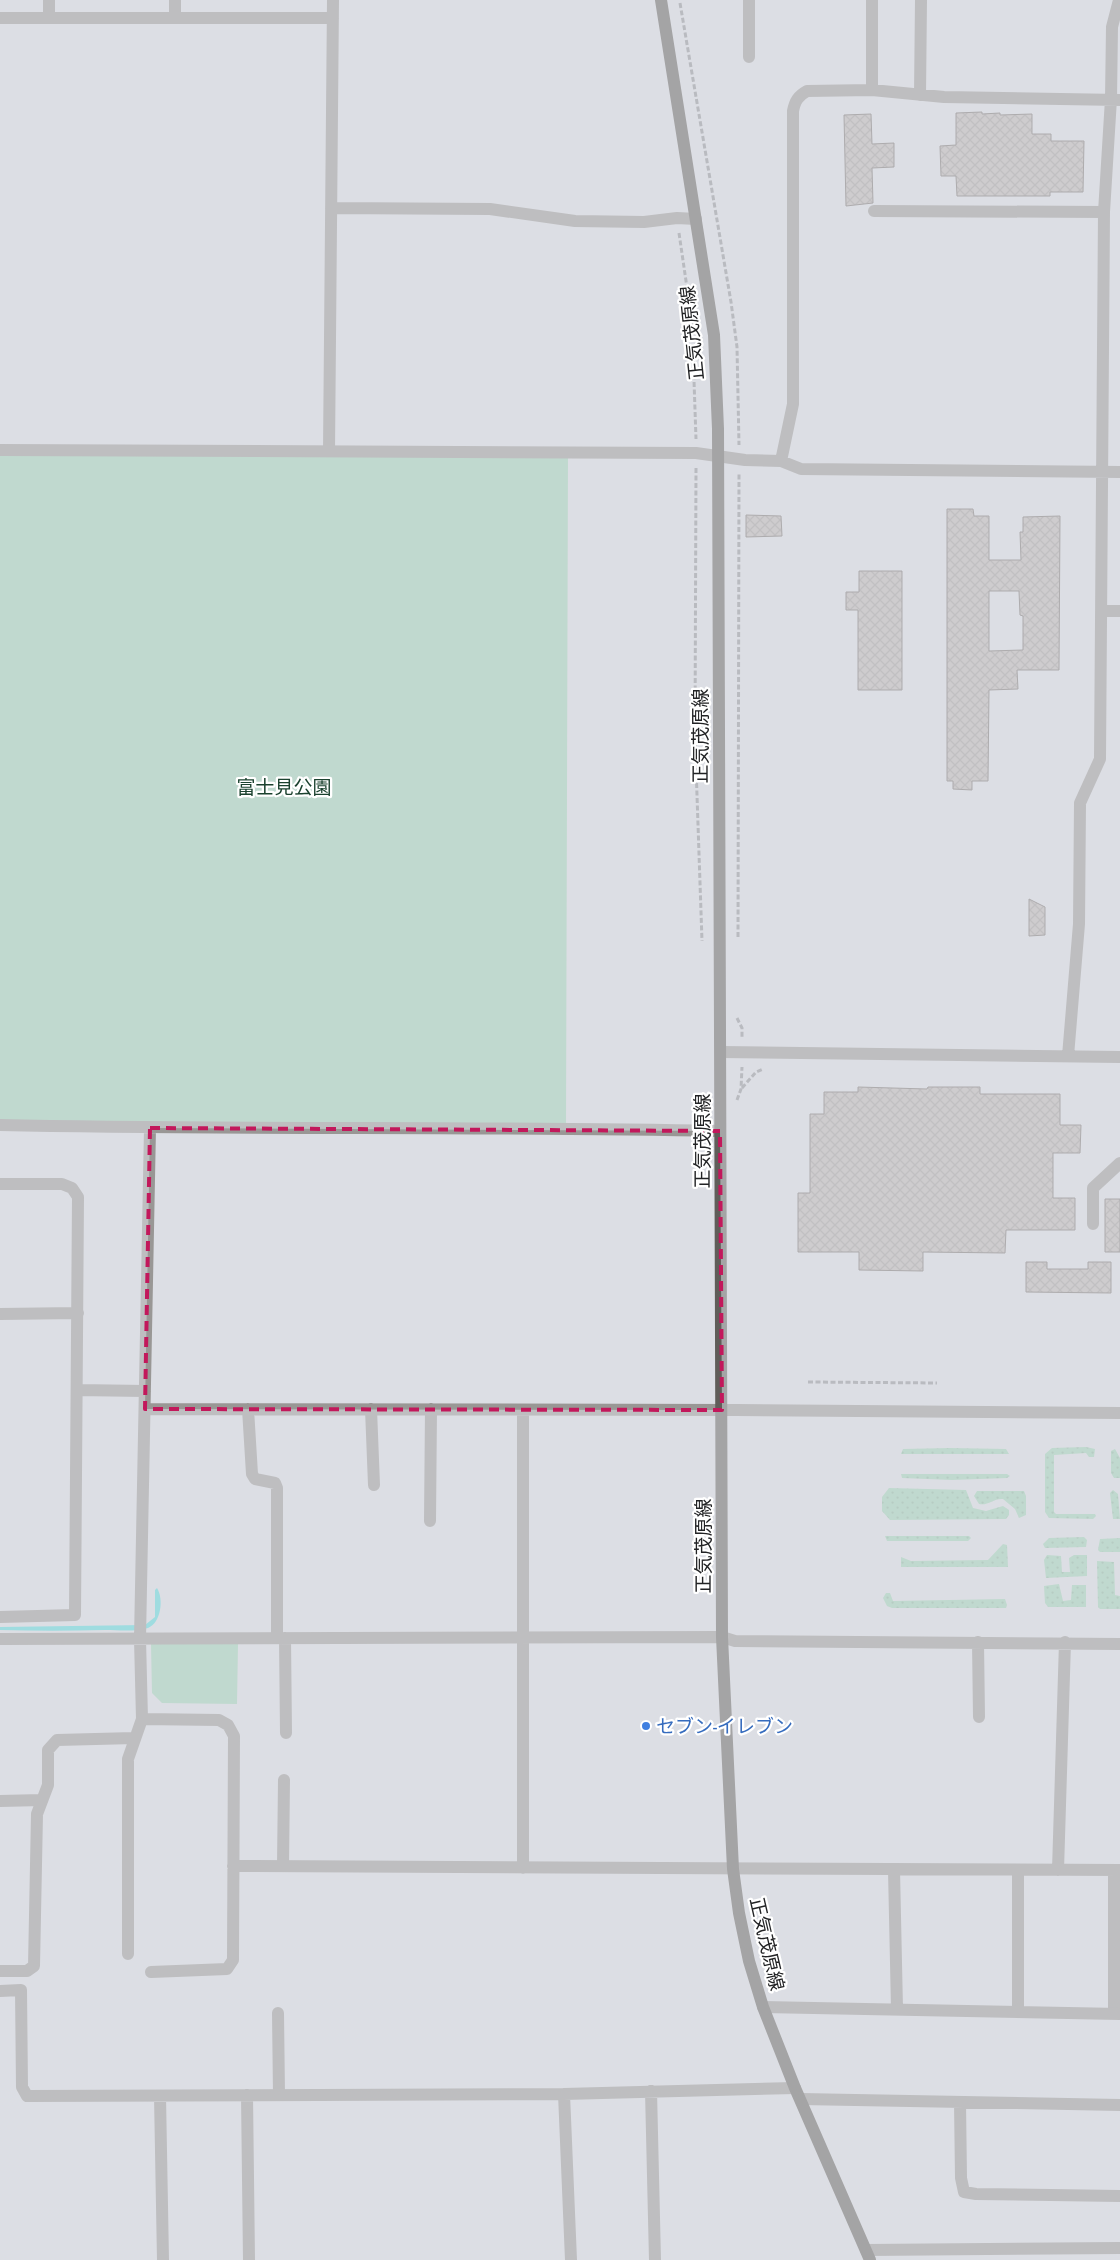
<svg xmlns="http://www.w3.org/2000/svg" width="1120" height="2260" font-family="Jost,'Noto Sans JP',sans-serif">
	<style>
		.grass { fill: url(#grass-dots) }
		.park { fill: #9ed3b5 }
		.water { fill: #56d9dc }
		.building { fill: url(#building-cross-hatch); stroke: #756f6c; fill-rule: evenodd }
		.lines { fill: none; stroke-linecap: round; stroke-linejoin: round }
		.path { stroke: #8f9095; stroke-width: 3; stroke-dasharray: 5 2.5; stroke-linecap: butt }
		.minor { stroke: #999795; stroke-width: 12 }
		.major { stroke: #605d59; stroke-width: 12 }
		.marked { fill: none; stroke: #c2185b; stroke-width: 4; stroke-dasharray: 10 6; stroke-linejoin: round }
		.shop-dot { fill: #3f7fe0; stroke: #fff; stroke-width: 2 }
		.labels { text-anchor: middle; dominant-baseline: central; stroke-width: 4.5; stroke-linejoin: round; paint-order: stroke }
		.street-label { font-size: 19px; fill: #222325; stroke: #fff }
		.park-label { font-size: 19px; fill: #1a412e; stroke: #fff }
		.shop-label { font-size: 19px; fill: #366cbe; stroke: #fff; text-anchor: start }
	</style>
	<defs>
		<pattern id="grass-dots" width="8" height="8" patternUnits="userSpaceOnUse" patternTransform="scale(1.25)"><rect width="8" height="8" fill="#9ed3b5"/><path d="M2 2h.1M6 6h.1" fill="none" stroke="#88b59c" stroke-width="1.8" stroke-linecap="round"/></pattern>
		<pattern id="building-cross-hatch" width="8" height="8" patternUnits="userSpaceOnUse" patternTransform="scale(1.25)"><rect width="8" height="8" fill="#bcb5b3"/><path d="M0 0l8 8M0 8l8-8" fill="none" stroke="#a19b9a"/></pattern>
	</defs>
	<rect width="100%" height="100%" fill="#dcdee4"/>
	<path class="grass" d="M1086 1447 1095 1449 1094 1457H1089L1086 1453 1054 1455V1512L1056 1514H1095L1096 1516 1093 1519 1049 1518 1045 1512V1454L1052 1448Z
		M950 1448 1006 1449 1009 1454H901L903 1449Z
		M1115 1449 1120 1458V1478H1114L1111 1473V1451Z
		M901 1474H1007L1010 1476 1007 1478 952 1480 902 1478Z
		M889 1488 966 1490 973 1508 986 1511 1003 1506 1009 1510V1515L1006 1519 890 1520 882 1511V1497Z
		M1113 1490 1118 1494 1120 1519H1113L1110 1493Z
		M977 1491H1024L1026 1496V1515L1019 1518 1015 1509 1003 1499C994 1498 988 1506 979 1504L974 1496Z
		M885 1536H969L971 1538 968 1541H887Z
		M1084 1537 1087 1540 1086 1547 1045 1548 1043 1544 1049 1538Z
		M1120 1538V1552H1100L1098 1550 1100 1539Z
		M1003 1544 1007 1545 1008 1567H901V1557L911 1561 988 1560Z
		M1047 1555 1061 1556 1062 1572H1070L1069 1558 1074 1555H1087V1576L1046 1578 1044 1560Z
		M1097 1561 1114 1562 1115 1595 1120 1596V1609H1100L1098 1607Z
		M1059 1584 1063 1601 1071 1600 1072 1585H1086V1607H1048L1045 1603 1044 1586Z
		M886 1593H890L893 1601 1005 1599 1007 1605 1006 1608H892L887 1606 883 1598Z"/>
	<path class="park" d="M0 450 568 452 566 1128 0 1123Z
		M151 1644H238L237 1704 162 1703 152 1693Z"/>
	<path class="water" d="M157 1588C164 1599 161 1623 148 1628 135 1632 118 1630 105 1630 70 1631 35 1631 0 1630V1627L145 1625 155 1617V1590Z"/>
	<path class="building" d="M982 112V114L1000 113V115L1032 114V134H1051V141H1084L1083 192H1050V196H957L956 176H941L940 146 956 145V113Z
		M871 114 872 144 894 143V167L872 168 873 203 846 206 844 115Z
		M947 509H973L974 516H989V560H1021L1020 532H1023V517L1060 516 1059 670H1017L1018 689 989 690 988 781H972V790L953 789V781H947ZM989 591H1019L1020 615 1023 616V650L989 651Z
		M746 515 781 516 782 536 746 537Z
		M859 571H902V690H858V610H846V592H859Z
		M1029 899 1045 907V935L1029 936Z
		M858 1087 927 1089 928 1087H980V1094H1060V1125H1081L1080 1153H1053V1198H1075V1230H1006L1005 1253 923 1252V1271L859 1270V1252H798V1193H810V1114H824V1092H858Z
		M1105 1199H1120V1252H1105Z
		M1026 1262H1047V1269H1088V1262H1111V1293L1026 1292Z"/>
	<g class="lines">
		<path class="path" d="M680 3 731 302 737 347 739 445
			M679 233 692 322 696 439
			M696 468 695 737 702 941
			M738 937 739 473
			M737 1018 742 1028V1038
			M742 1088 756 1072 763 1069
			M737 1100 741 1089 742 1067
			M808 1382 937 1383"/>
		<path class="minor" d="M749 0V57
			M0 18H333
			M49 18V0
			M175 18V0
			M872 90V0
			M920 95 921 0
			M331 208 490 209 575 221 644 222 677 218 696 219
			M874 211 1104 212
			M0 450 696 453 745 460 781 461 801 469 1120 472
			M329 451 333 0
			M781 461 793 404V111C795 101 798 96 807 91L872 90 944 97 1120 100
			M1102 611H1120
			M721 1052 1120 1057
			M1068 1056 1079 924 1080 803 1100 759 1104 212 1111 99 1112 27 1119 0
			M0 1125C240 1130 480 1126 720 1131
			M0 1184H62L72 1188 78 1197 75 1615 0 1617
			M1093 1224V1188L1120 1163
			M0 1314 78 1313
			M77 1390 145 1391
			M145 1409 736 1410 1120 1413
			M248 1409 252 1474 255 1479 275 1483 277 1488V1638
			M371 1409 374 1485
			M430 1521 431 1409
			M285 1638 286 1733
			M0 1639 722 1637 735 1641 1120 1644
			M978 1642 979 1717
			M142 1719 219 1720 228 1725 234 1736 233 1960 227 1969 151 1972
			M0 1801 42 1800
			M283 1865 284 1780
			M233 1866 1120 1870
			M523 1868V1410
			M894 1870 897 2009
			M1018 1870V2012
			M1058 1870 1065 1642
			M1114 1870V2014
			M128 1954V1759L142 1719 140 1639 150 1128
			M0 1971H27L34 1966 37 1814 48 1785V1750L57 1740 134 1738
			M0 1991 21 1990 22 2087 27 2096 564 2094 795 2088
			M763 2007 1120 2014
			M278 2013 279 2095
			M651 2091 655 2260
			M564 2094 571 2260
			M247 2095 249 2260
			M160 2096 163 2260
			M801 2099 1120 2105
			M960 2102 961 2178 964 2192 976 2194 1120 2196
			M866 2250 1120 2248"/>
		<path class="major" d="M661 0 714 335 718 429 722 1637 733 1869 739 1913 749 1961 763 2007 795 2088 870 2260"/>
	</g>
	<path d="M0 0H1120V2260H0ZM150 1128 720 1131 722 1410 145 1409Z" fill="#dcdee4" fill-opacity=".55" fill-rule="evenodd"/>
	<path class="marked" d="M150 1128 720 1131 722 1410 145 1409Z"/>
	<circle class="shop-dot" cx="646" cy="1726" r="5"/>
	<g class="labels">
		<g class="street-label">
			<text transform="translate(692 333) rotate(-96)">正気茂原線</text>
			<text transform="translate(700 736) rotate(-90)">正気茂原線</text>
			<text transform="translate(702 1141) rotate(-90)">正気茂原線</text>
			<text transform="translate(703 1546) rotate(-90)">正気茂原線</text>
			<text transform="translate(767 1944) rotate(77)">正気茂原線</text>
		</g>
		<g class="park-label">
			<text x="284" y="787">富士見公園</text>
		</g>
		<g class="shop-label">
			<text x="656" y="1726">セブン-イレブン</text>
		</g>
	</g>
</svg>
